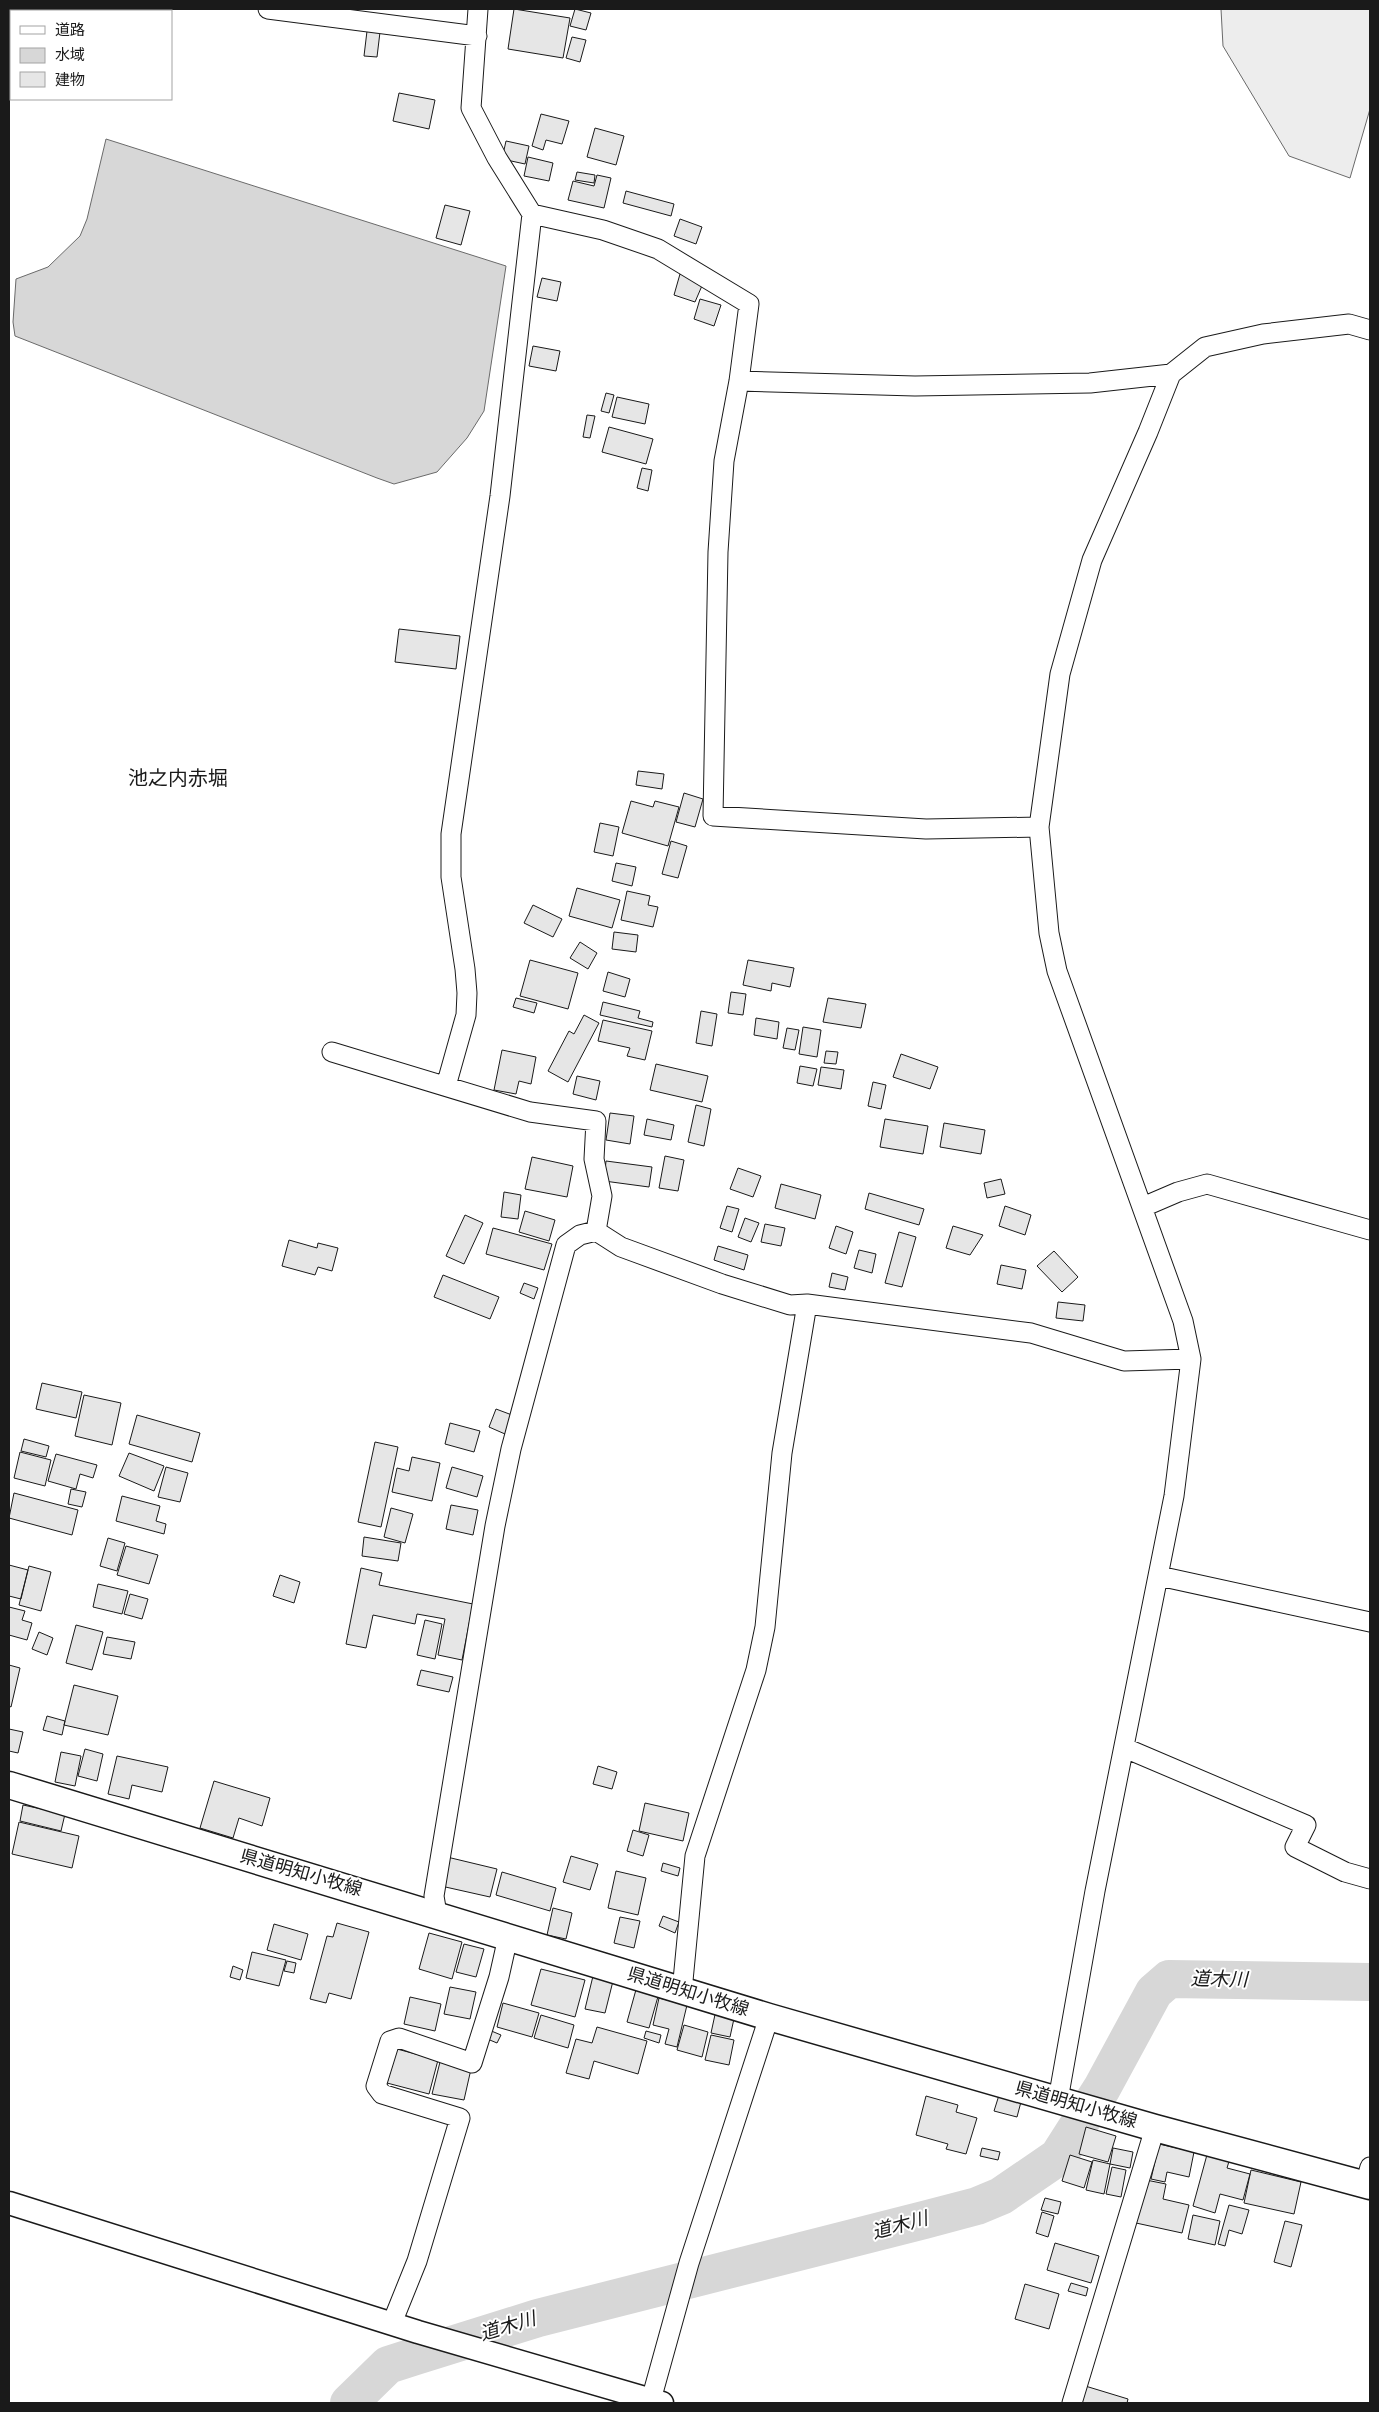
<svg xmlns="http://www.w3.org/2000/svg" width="1379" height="2412" font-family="Spectral,'Noto Sans JP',serif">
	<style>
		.built { fill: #ededed; stroke: #6a6a6a }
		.water { fill: #d7d7d7; stroke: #6a6a6a }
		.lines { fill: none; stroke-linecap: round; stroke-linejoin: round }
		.river { stroke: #d7d7d7; stroke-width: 38 }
		.building { fill: #e6e6e6; stroke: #1a1a1a }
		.minor-casing { stroke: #1a1a1a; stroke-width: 21 }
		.tertiary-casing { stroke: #1a1a1a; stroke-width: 25 }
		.secondary-casing { stroke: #1a1a1a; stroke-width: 29 }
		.minor { stroke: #fff; stroke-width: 19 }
		.tertiary { stroke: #fff; stroke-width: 22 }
		.secondary { stroke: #fff; stroke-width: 26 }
		.labels { text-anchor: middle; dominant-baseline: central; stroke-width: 4; stroke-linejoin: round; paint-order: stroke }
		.street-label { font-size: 18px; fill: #1a1a1a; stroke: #fff }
		.water-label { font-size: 19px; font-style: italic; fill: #1a1a1a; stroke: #fff }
		.quarter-label { font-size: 20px; fill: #1a1a1a; stroke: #fff }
	</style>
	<rect width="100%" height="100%" fill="#fff"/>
	<path class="built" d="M1221 9H1370V109L1350 178 1289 156 1223 46Z"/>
	<path class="water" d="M106 139 506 266 484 411 467 438 437 472 394 484 377 478 15 336 13 322 16 279 48 267 80 236 87 219Z"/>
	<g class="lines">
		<path class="river" d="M349 2403 388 2365 416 2356 538 2318 924 2220 977 2206 1001 2196 1058 2157 1102 2088 1154 1992 1169 1979 1370 1982"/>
	</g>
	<path class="building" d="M514 9 570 18 563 58 508 49Z
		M575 9 591 13 586 30 570 26Z
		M367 31 380 32 377 57 364 56Z
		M572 37 586 40 580 62 566 58Z
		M399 93 435 100 429 129 393 121Z
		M541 114 569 121 562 144 546 140 543 150 532 146Z
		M595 128 624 136 616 165 587 157Z
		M506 141 529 146 525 164 502 159Z
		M528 157 553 163 549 181 524 176Z
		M577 172 595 175 594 183 575 180Z
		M597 175 611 178 604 208 568 200 573 181 594 186Z
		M626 191 674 204 671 216 623 203Z
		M445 205 470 211 461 245 436 238Z
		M680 219 702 227 696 244 674 236Z
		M680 274 704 281 695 302 674 295Z
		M542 278 561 282 557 301 537 297Z
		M700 299 721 305 714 326 694 319Z
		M533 346 560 351 556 371 529 366Z
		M606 393 614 395 609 413 601 411Z
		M617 397 649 404 645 424 612 417Z
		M587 415 595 416 590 438 583 437Z
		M609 427 653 439 646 464 602 452Z
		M642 468 652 470 648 491 637 488Z
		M399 629 460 636 456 669 395 662Z
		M638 771 664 774 662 789 636 785Z
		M684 793 703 799 695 827 676 822Z
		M631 801 653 807 655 801 679 807 668 846 622 833Z
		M600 823 619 827 613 856 594 852Z
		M671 841 687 846 678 878 662 874Z
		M616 863 636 867 632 886 612 881Z
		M577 888 620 900 612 928 569 916Z
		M627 891 650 896 648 905 658 907 653 927 621 920Z
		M533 905 562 919 553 937 524 923Z
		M614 932 638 935 636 952 612 949Z
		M580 942 597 953 588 969 570 958Z
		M530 960 578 973 568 1009 520 996Z
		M748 960 794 968 790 987 772 983 771 991 743 985Z
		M608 972 630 979 625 997 603 991Z
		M731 992 746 994 743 1015 728 1013Z
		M516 998 537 1003 534 1013 513 1007Z
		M828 998 866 1004 861 1028 823 1022Z
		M603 1002 640 1011 638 1018 653 1022 652 1027 600 1015Z
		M701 1011 717 1014 712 1046 696 1043Z
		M584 1015 599 1023 568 1082 548 1071 569 1031 574 1034Z
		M756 1018 779 1022 777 1039 754 1035Z
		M603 1020 652 1031 645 1060 627 1056 630 1048 598 1041Z
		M803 1027 821 1030 817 1057 799 1054Z
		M787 1028 799 1030 795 1050 783 1048Z
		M502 1050 536 1057 531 1084 519 1081 516 1094 494 1090Z
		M826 1051 838 1052 836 1064 824 1063Z
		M901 1054 938 1067 930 1089 893 1077Z
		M656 1064 708 1076 702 1102 650 1090Z
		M800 1066 817 1069 813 1086 797 1083Z
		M821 1067 844 1070 841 1089 818 1085Z
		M577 1076 600 1081 596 1100 573 1094Z
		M873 1082 886 1085 881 1109 868 1106Z
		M696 1105 711 1109 704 1146 688 1142Z
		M610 1113 634 1116 630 1144 606 1140Z
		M647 1119 674 1125 671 1140 644 1135Z
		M885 1119 928 1126 923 1154 880 1147Z
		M944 1123 985 1130 981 1154 940 1147Z
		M665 1156 684 1160 678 1191 659 1188Z
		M532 1157 573 1166 567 1197 525 1189Z
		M606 1161 652 1167 649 1187 604 1181Z
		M738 1168 761 1176 753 1197 730 1189Z
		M1001 1179 1005 1194 987 1198 984 1183Z
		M781 1184 821 1195 815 1219 775 1208Z
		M504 1192 521 1195 518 1219 501 1217Z
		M869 1193 924 1209 919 1225 865 1209Z
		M727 1206 739 1209 732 1232 720 1228Z
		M1005 1206 1031 1215 1025 1235 999 1226Z
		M525 1211 555 1220 549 1241 519 1232Z
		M465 1215 483 1223 464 1264 446 1256Z
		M745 1218 759 1223 751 1242 738 1237Z
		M765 1224 785 1228 781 1246 761 1242Z
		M836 1226 853 1232 846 1254 829 1248Z
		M953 1226 983 1235 970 1255 946 1248Z
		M493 1228 552 1244 544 1270 486 1254Z
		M899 1232 916 1237 902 1287 885 1283Z
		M289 1240 317 1248 318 1243 338 1248 332 1271 318 1267 315 1275 282 1266Z
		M718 1246 748 1255 744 1270 714 1260Z
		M859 1250 876 1254 872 1273 854 1268Z
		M1054 1251 1078 1277 1062 1292 1037 1266Z
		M1001 1265 1026 1270 1022 1289 997 1284Z
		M832 1273 848 1277 845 1290 829 1287Z
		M443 1275 499 1297 490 1319 434 1297Z
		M524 1283 538 1288 534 1299 520 1293Z
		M1058 1302 1085 1305 1083 1321 1056 1318Z
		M42 1383 82 1392 76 1418 36 1409Z
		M84 1395 121 1403 112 1445 75 1436Z
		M496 1409 512 1415 505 1434 489 1427Z
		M137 1415 200 1433 192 1462 129 1444Z
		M450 1423 480 1431 474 1452 445 1444Z
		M24 1439 49 1446 46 1457 21 1451Z
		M375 1442 398 1447 381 1527 358 1522Z
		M20 1452 51 1460 45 1486 14 1478Z
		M129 1453 164 1466 154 1491 119 1476Z
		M56 1454 97 1465 93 1478 80 1474 76 1489 48 1481Z
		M412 1457 440 1463 432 1501 392 1492 397 1468 409 1471Z
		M166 1467 188 1473 180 1502 158 1497Z
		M452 1467 483 1476 477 1497 446 1488Z
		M71 1489 86 1492 82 1507 68 1504Z
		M14 1493 78 1510 72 1535 9 1518Z
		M122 1496 160 1506 156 1521 166 1524 164 1534 116 1521Z
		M451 1505 478 1510 473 1535 446 1529Z
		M391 1508 413 1514 405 1543 384 1537Z
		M364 1537 401 1543 398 1561 362 1556Z
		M108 1538 125 1543 117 1571 100 1566Z
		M126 1546 158 1555 149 1584 117 1575Z
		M9 1565 28 1570 21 1599 9 1596Z
		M29 1566 51 1572 41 1611 19 1605Z
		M361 1568 382 1573 379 1585 473 1604 462 1660 438 1655 445 1619 417 1614 415 1624 373 1615 366 1648 346 1644Z
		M280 1575 300 1582 294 1603 273 1596Z
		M98 1584 128 1591 122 1614 93 1607Z
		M130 1594 148 1599 142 1619 124 1614Z
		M9 1607 25 1611 22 1620 32 1623 27 1640 9 1635Z
		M425 1620 442 1624 435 1659 417 1655Z
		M76 1625 103 1632 92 1670 66 1663Z
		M39 1632 53 1638 47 1655 32 1649Z
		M107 1637 135 1642 131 1659 103 1654Z
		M9 1665 20 1668 11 1707 9 1706Z
		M421 1670 453 1677 449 1692 417 1685Z
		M74 1685 118 1696 108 1735 64 1725Z
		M47 1716 65 1721 62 1735 43 1730Z
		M9 1729 23 1732 18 1753 9 1751Z
		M85 1749 103 1754 97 1781 78 1776Z
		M61 1752 81 1756 75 1786 55 1782Z
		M117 1756 168 1767 162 1792 132 1785 129 1799 108 1794Z
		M598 1766 617 1772 612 1789 593 1784Z
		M214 1781 270 1798 262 1826 239 1818 233 1838 200 1828Z
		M645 1803 689 1813 683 1841 639 1831Z
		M23 1805 65 1814 61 1831 20 1821Z
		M19 1822 79 1836 72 1868 12 1854Z
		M633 1830 649 1835 643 1856 627 1851Z
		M571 1856 598 1864 590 1890 563 1882Z
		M447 1857 497 1869 490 1897 441 1886Z
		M663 1863 680 1868 678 1876 661 1871Z
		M616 1871 646 1878 638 1915 608 1908Z
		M502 1872 556 1888 550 1911 496 1895Z
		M553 1908 572 1913 566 1939 547 1935Z
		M663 1916 679 1922 675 1933 659 1926Z
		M620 1917 640 1921 634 1948 614 1943Z
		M337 1923 369 1932 351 1999 329 1993 326 2003 310 1999 327 1936 333 1937Z
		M274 1924 308 1934 301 1960 267 1950Z
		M429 1933 462 1942 452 1979 419 1969Z
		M464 1944 484 1949 476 1977 456 1972Z
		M252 1952 286 1960 279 1986 246 1978Z
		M287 1961 296 1963 294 1973 284 1971Z
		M233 1966 243 1970 240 1980 230 1977Z
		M541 1969 585 1980 575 2017 531 2005Z
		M593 1976 613 1981 605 2013 585 2009Z
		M637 1986 659 1993 649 2028 627 2022Z
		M450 1987 476 1992 470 2019 444 2014Z
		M410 1997 441 2004 435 2031 404 2024Z
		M659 1998 687 2005 677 2047 665 2044 669 2029 653 2025Z
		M503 2003 539 2013 532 2037 497 2027Z
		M716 2010 735 2014 730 2037 711 2033Z
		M541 2015 574 2025 568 2048 534 2038Z
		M684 2025 708 2032 702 2057 677 2050Z
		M597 2027 647 2041 638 2074 594 2061 589 2079 566 2073 576 2039 592 2043Z
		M489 2030 501 2035 497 2043 485 2038Z
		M646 2031 661 2035 659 2043 644 2038Z
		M711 2035 734 2040 729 2065 705 2060Z
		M397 2049 438 2060 429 2094 387 2083Z
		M440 2062 471 2069 464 2100 432 2094Z
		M1000 2092 1022 2098 1017 2117 994 2111Z
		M926 2096 958 2105 956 2112 977 2118 966 2154 946 2149 948 2144 916 2135Z
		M1086 2127 1116 2136 1108 2162 1079 2154Z
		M1159 2144 1194 2152 1189 2177 1167 2172 1165 2182 1151 2179Z
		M982 2148 1000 2152 998 2160 980 2156Z
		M1113 2148 1133 2152 1130 2168 1110 2164Z
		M1208 2151 1230 2158 1227 2168 1250 2174 1243 2200 1220 2194 1215 2213 1193 2206Z
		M1070 2155 1092 2162 1084 2188 1062 2181Z
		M1093 2160 1110 2164 1104 2194 1086 2190Z
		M1112 2167 1126 2170 1121 2197 1106 2194Z
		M1251 2170 1301 2182 1294 2214 1244 2203Z
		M1146 2180 1166 2184 1163 2199 1189 2205 1182 2233 1136 2223Z
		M1045 2198 1061 2202 1058 2214 1041 2210Z
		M1229 2205 1249 2210 1242 2234 1229 2230 1225 2246 1218 2244Z
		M1042 2212 1054 2216 1048 2237 1036 2233Z
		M1193 2215 1220 2221 1215 2245 1188 2239Z
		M1285 2221 1302 2225 1291 2267 1274 2262Z
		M1055 2243 1099 2256 1091 2283 1047 2270Z
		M1071 2283 1088 2288 1086 2296 1068 2291Z
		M1025 2284 1059 2294 1049 2329 1015 2319Z
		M1082 2385 1128 2399 1127 2403H1077Z"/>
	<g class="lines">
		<g class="minor-casing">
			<path id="minor" d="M268 9 477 36
				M532 214 603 230 658 249 749 304 739 381 724 461 718 552 713 816 926 829 1039 827
				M739 381 915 386 1090 383 1171 374 1205 347 1263 334 1349 324 1370 330
				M332 1052 530 1112 596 1121 594 1159 602 1196 596 1231
				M446 1086 466 1015 467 993 465 969 451 877V834L500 496 532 214 497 158 471 108 478 9
				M1143 1207 1178 1192 1207 1184 1370 1230
				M1159 1576 1370 1622
				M1125 1748 1306 1825 1295 1847 1345 1872 1370 1879
				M437 1914 434 1896 495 1526 511 1449 566 1245 580 1235 596 1231 621 1247 722 1284 790 1305 807 1304 1031 1333 1124 1361 1191 1359
				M682 1991 695 1856 756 1670 765 1627 782 1453 807 1304
				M1058 2100 1095 1891 1174 1496 1191 1359 1183 1321 1057 971 1049 933 1039 827 1060 674 1092 560 1148 432 1171 374
				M1365 2185 1370 2167
				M392 2323 417 2261 460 2118 382 2094 376 2086 390 2041 399 2038 472 2063 499 1977 508 1937
				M651 2400 689 2263 769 2017
				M1072 2403 1155 2128"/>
		</g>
		<g class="tertiary-casing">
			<path id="tertiary" d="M9 2203 418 2332 662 2403"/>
		</g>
		<g class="secondary-casing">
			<path id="secondary" d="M9 1785 769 2017 1155 2128 1370 2186"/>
		</g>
		<use href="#minor" class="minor"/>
		<use href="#tertiary" class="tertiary"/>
		<use href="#secondary" class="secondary"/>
	</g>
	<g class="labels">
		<g class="street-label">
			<text transform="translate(301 1873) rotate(16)">県道明知小牧線</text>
			<text transform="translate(688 1992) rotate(17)">県道明知小牧線</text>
			<text transform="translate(1076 2105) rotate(16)">県道明知小牧線</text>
		</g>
		<g class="water-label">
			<text transform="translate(1219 1980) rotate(1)">道木川</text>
			<text transform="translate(900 2226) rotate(-15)">道木川</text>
			<text transform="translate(508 2327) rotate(-17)">道木川</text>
		</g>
		<g class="quarter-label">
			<text x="178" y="779">池之内赤堀</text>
		</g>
	</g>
	<rect width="1379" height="2412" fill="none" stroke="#1a1a1a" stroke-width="20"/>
	<rect x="10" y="10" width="162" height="90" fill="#ffffff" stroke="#a3a3a3"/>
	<rect x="20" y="26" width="25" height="8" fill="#ffffff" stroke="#a3a3a3"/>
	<text x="55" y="35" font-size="15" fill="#1a1a1a">道路</text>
	<rect x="20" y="48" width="25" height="15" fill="#d7d7d7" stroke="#a3a3a3"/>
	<text x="55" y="60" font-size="15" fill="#1a1a1a">水域</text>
	<rect x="20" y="72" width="25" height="15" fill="#e6e6e6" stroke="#a3a3a3"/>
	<text x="55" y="85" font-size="15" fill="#1a1a1a">建物</text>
</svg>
